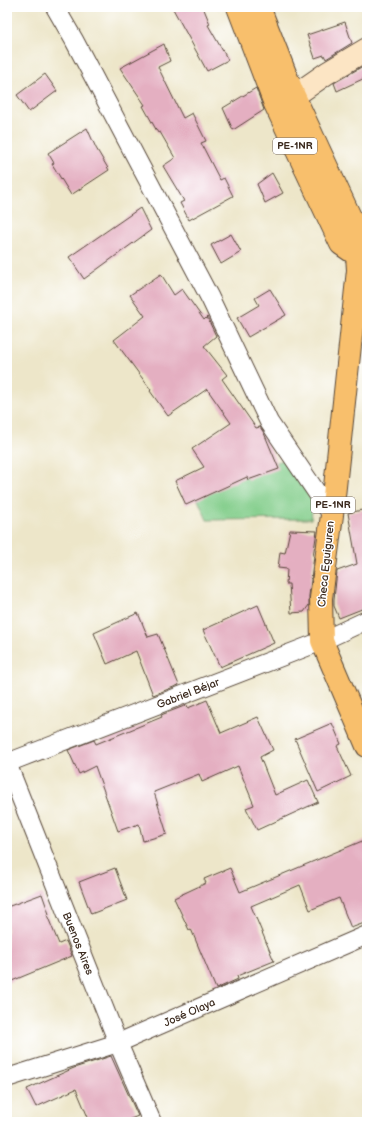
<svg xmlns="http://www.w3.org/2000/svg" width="374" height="1129" font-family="'Balsamiq Sans',sans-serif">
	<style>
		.grass { fill: #82cd8a; stroke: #5e7c54 }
		.building { fill: #e4afc1 }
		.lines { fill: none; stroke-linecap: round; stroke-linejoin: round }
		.street-casing { stroke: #564638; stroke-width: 20 }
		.secondary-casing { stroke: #564638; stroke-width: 24 }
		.primary-casing { stroke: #564638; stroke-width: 24 }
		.street { stroke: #fff; stroke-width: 18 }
		.secondary { stroke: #fce5c4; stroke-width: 22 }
		.primary { stroke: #f8bf6c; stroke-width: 22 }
		.labels { text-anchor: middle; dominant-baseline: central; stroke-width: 3; stroke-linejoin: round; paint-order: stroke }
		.shield { fill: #fff; stroke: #766a62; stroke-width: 1 }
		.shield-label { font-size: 10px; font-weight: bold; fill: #3b2a1e }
		.street-label { font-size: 11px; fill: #3b2a1e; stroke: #fff }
	</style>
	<rect width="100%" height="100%" fill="#fff"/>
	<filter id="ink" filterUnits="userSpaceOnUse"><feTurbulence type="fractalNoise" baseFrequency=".025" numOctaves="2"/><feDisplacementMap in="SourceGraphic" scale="8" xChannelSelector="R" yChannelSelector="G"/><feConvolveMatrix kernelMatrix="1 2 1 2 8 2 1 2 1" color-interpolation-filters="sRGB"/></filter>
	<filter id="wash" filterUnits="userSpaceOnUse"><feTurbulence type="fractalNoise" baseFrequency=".012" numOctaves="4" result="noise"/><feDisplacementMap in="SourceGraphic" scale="16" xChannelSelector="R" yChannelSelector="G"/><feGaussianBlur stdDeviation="0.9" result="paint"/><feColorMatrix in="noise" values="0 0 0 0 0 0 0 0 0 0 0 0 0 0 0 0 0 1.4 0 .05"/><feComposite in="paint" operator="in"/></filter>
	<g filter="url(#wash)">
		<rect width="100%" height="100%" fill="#ede6c9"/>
		<path class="grass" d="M288 458 314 495 311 519 207 520 195 493Z"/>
		<g id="blocks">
			<path class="building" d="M172 7H203L210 24 208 25 228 60 207 71Z
				M345 22 352 43 326 59 324 55 315 58 307 35Z
				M164 44 170 61 158 67 183 118 192 113 206 141 201 143 220 180 224 178 233 196 189 220 180 203 184 201 163 166 175 158 160 132 158 133 143 106 145 105 120 68Z
				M363 66 367 77 337 91 334 83Z
				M45 74 57 91 29 112 17 95Z
				M256 88 264 110 233 130 223 108Z
				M87 128 96 148 109 170 71 195 52 164 54 163 48 153Z
				M272 173 283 193 265 203 257 184Z
				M140 208 151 230 84 279 69 257Z
				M231 234 241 252 221 264 211 245Z
				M161 274 174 295 182 289 204 320 207 317 216 336 204 346 227 375 222 379 256 428 260 427 264 433 279 469 248 480 247 477 186 505 175 481 204 467 192 449 231 423 207 389 168 416 150 391 151 390 114 340 145 316 130 295Z
				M270 289 286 315 248 337 237 318 259 305 255 298Z
				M367 509V607L339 618 334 606V599L337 571 357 564 348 513Z
				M290 530 317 531 313 556H314L309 596V605L304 612 291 613 289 584H286L287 569 278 568 280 552 285 553Z
				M258 605 274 643 220 667 203 630Z
				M138 613 148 637 158 634 179 685 153 695 136 651 107 664 94 633Z
				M207 700 221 733 258 717 273 750 260 757 275 795 308 780 318 802 257 830 246 808 254 805 238 766 202 782 199 774 154 792 167 834 143 841 139 824 118 831 95 766 79 774 68 750 94 740 96 744 162 717 161 715 187 705 188 708Z
				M332 723 341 744 337 746 351 776 318 792 295 739Z
				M367 839V922L351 928 339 898 310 910 300 885 251 906 274 961 237 976 238 979 216 989 191 929 189 930 174 898 206 883 204 879 230 868 240 892Z
				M115 868 127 900 91 914 79 882Z
				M42 894 49 914 47 915 59 944 66 941 72 956 7 983V907Z
				M111 1056 138 1116 123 1122H90L76 1089 36 1107 27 1089 74 1068Z"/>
		</g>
	</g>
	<g filter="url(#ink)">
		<use href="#blocks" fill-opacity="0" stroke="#564638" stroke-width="1"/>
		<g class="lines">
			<g class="street-casing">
				<g id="street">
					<path d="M55 7 74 40 210 298 269 422 332 515"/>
					<path id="s1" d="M7 763 322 641 367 620"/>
					<path id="s2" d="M7 763 118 1043 152 1122"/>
					<path id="s3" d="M7 1078 118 1043 367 935"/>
				</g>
			</g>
			<g class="secondary-casing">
				<path id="secondary" d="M276 103 294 96 327 73 367 49"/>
			</g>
			<g class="primary-casing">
				<path id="primary" d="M238 7 275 104 341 244 357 255 358 234 294 96 259 7
					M357 255 358 270 332 515 321 598 322 641 367 746"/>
			</g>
			<use href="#street" class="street"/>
			<use href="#secondary" class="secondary"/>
			<use href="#primary" class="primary"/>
		</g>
	</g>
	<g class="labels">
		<g class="shield">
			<rect x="273" y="138" width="44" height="16" rx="3"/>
			<rect x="311" y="497" width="44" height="16" rx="3"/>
		</g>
		<g class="shield-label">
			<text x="295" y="146">PE-1NR</text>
			<text x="333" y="505">PE-1NR</text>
		</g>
		<g class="street-label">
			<text transform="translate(326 564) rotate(-84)">Checa Eguiguren</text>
			<text stroke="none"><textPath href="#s1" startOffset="194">Gabriel Béjar</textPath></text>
			<text stroke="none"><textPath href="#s2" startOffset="194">Buenos Aires</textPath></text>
			<text stroke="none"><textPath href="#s3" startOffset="194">José Olaya</textPath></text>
		</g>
	</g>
	<rect width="374" height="1129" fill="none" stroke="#fff" stroke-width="24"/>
</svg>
